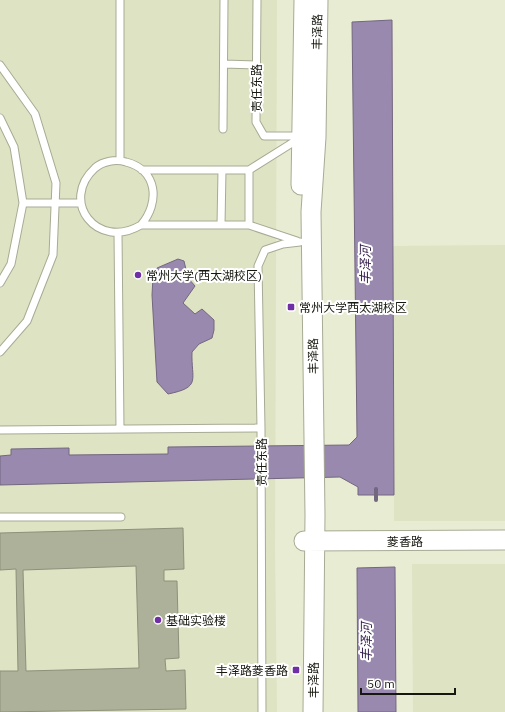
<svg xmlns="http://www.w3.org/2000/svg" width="505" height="712" font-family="'IBM Plex Sans','Noto Sans SC',sans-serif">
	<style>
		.built { fill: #dee3c3 }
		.water { fill: #9989af; stroke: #72677f }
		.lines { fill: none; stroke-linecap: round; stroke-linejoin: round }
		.stream { stroke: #72677f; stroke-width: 4 }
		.building { fill: #adb199; stroke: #8d917a; fill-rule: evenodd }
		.lane-casing { stroke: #a7ab94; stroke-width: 9 }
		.secondary-casing { stroke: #a7ab94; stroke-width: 21 }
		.lane { stroke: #fff; stroke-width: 7 }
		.secondary { stroke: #fff; stroke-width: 19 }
		.poi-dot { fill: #6f30a5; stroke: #fff; stroke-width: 1.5 }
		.labels { text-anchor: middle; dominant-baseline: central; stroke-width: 4; stroke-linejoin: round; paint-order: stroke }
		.street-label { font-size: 12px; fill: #16170e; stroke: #fff }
		.poi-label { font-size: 12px; fill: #16170e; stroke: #fff; text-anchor: start }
		.water-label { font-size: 13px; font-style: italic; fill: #331b4b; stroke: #fff }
	</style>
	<rect width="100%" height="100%" fill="#e8ecd3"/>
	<path class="built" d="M0 0H277L275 549 277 712H0Z
		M505 245V521H394L393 246Z
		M412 564H505V712H413Z"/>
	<path class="water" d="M392 20 394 495H358V487L340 477 0 485V456L11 455V449L69 448V455L168 454V447L349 445 357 437 352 22Z
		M178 259 184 261 188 278 195 286 183 303 195 314 202 309 214 320V330L212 338 199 344 192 352C191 380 202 387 168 394L157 382 152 295 153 277 157 268Z
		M395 567 396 712H358L357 568Z"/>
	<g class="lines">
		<path class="stream" d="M376 489V500"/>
	</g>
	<path class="building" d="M183 528 184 569 164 570V581H177L179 658 165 659 166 671 185 670 186 709 0 712V671H18L16 569 0 570V533ZM136 566 139 668 26 671 23 570Z"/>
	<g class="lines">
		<g class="lane-casing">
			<path id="lane" d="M257 0 256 122 264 136H301
				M224 64 256 65
				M0 65 35 114 56 183 53 255 27 321 0 352
				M0 118 14 147 23 203 11 264 0 283
				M223 129 224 0
				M120 160V0
				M142 170H249L300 138
				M23 203H81
				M141 225C160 203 158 170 126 162 116 159 103 161 95 168 59 201 97 251 141 225H249L297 241
				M221 225 222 170
				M249 225V170
				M118 233 120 429
				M0 430 261 428
				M0 517H121
				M262 712 261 428 258 266 265 250 283 244 300 242"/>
		</g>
		<g class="secondary-casing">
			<path id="secondary" d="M301 185 304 0
				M304 541 505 540
				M313 712 315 515 311 212 316 137 318 0"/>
		</g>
		<use href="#lane" class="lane"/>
		<use href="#secondary" class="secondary"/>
	</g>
	<g class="poi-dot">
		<circle cx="138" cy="275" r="4"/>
		<rect x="287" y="303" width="8" height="8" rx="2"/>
		<circle cx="158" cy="620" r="4"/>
		<rect x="292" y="666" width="8" height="8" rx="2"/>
	</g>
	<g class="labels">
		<g class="street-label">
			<text transform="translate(317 32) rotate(-89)">丰泽路</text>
			<text transform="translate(256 88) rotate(-90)">责任东路</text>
			<text transform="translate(313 356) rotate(-91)">丰泽路</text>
			<text transform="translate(261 462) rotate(-90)">责任东路</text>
			<text x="405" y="541">菱香路</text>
			<text transform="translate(313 680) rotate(-90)">丰泽路</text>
		</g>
		<g class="poi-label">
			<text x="146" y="275">常州大学(西太湖校区)</text>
			<text x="299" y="307">常州大学西太湖校区</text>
			<text x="166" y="620">基础实验楼</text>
			<text x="288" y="670" text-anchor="end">丰泽路菱香路</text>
		</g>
		<g class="water-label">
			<text transform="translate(365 265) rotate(-90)">丰泽河</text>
			<text transform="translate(366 642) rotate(-90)">丰泽河</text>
		</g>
	</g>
	<path d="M361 688v6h94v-6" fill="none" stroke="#16170e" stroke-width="2"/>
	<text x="367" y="688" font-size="12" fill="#16170e" stroke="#ffffff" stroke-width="3" paint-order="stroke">50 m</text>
</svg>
